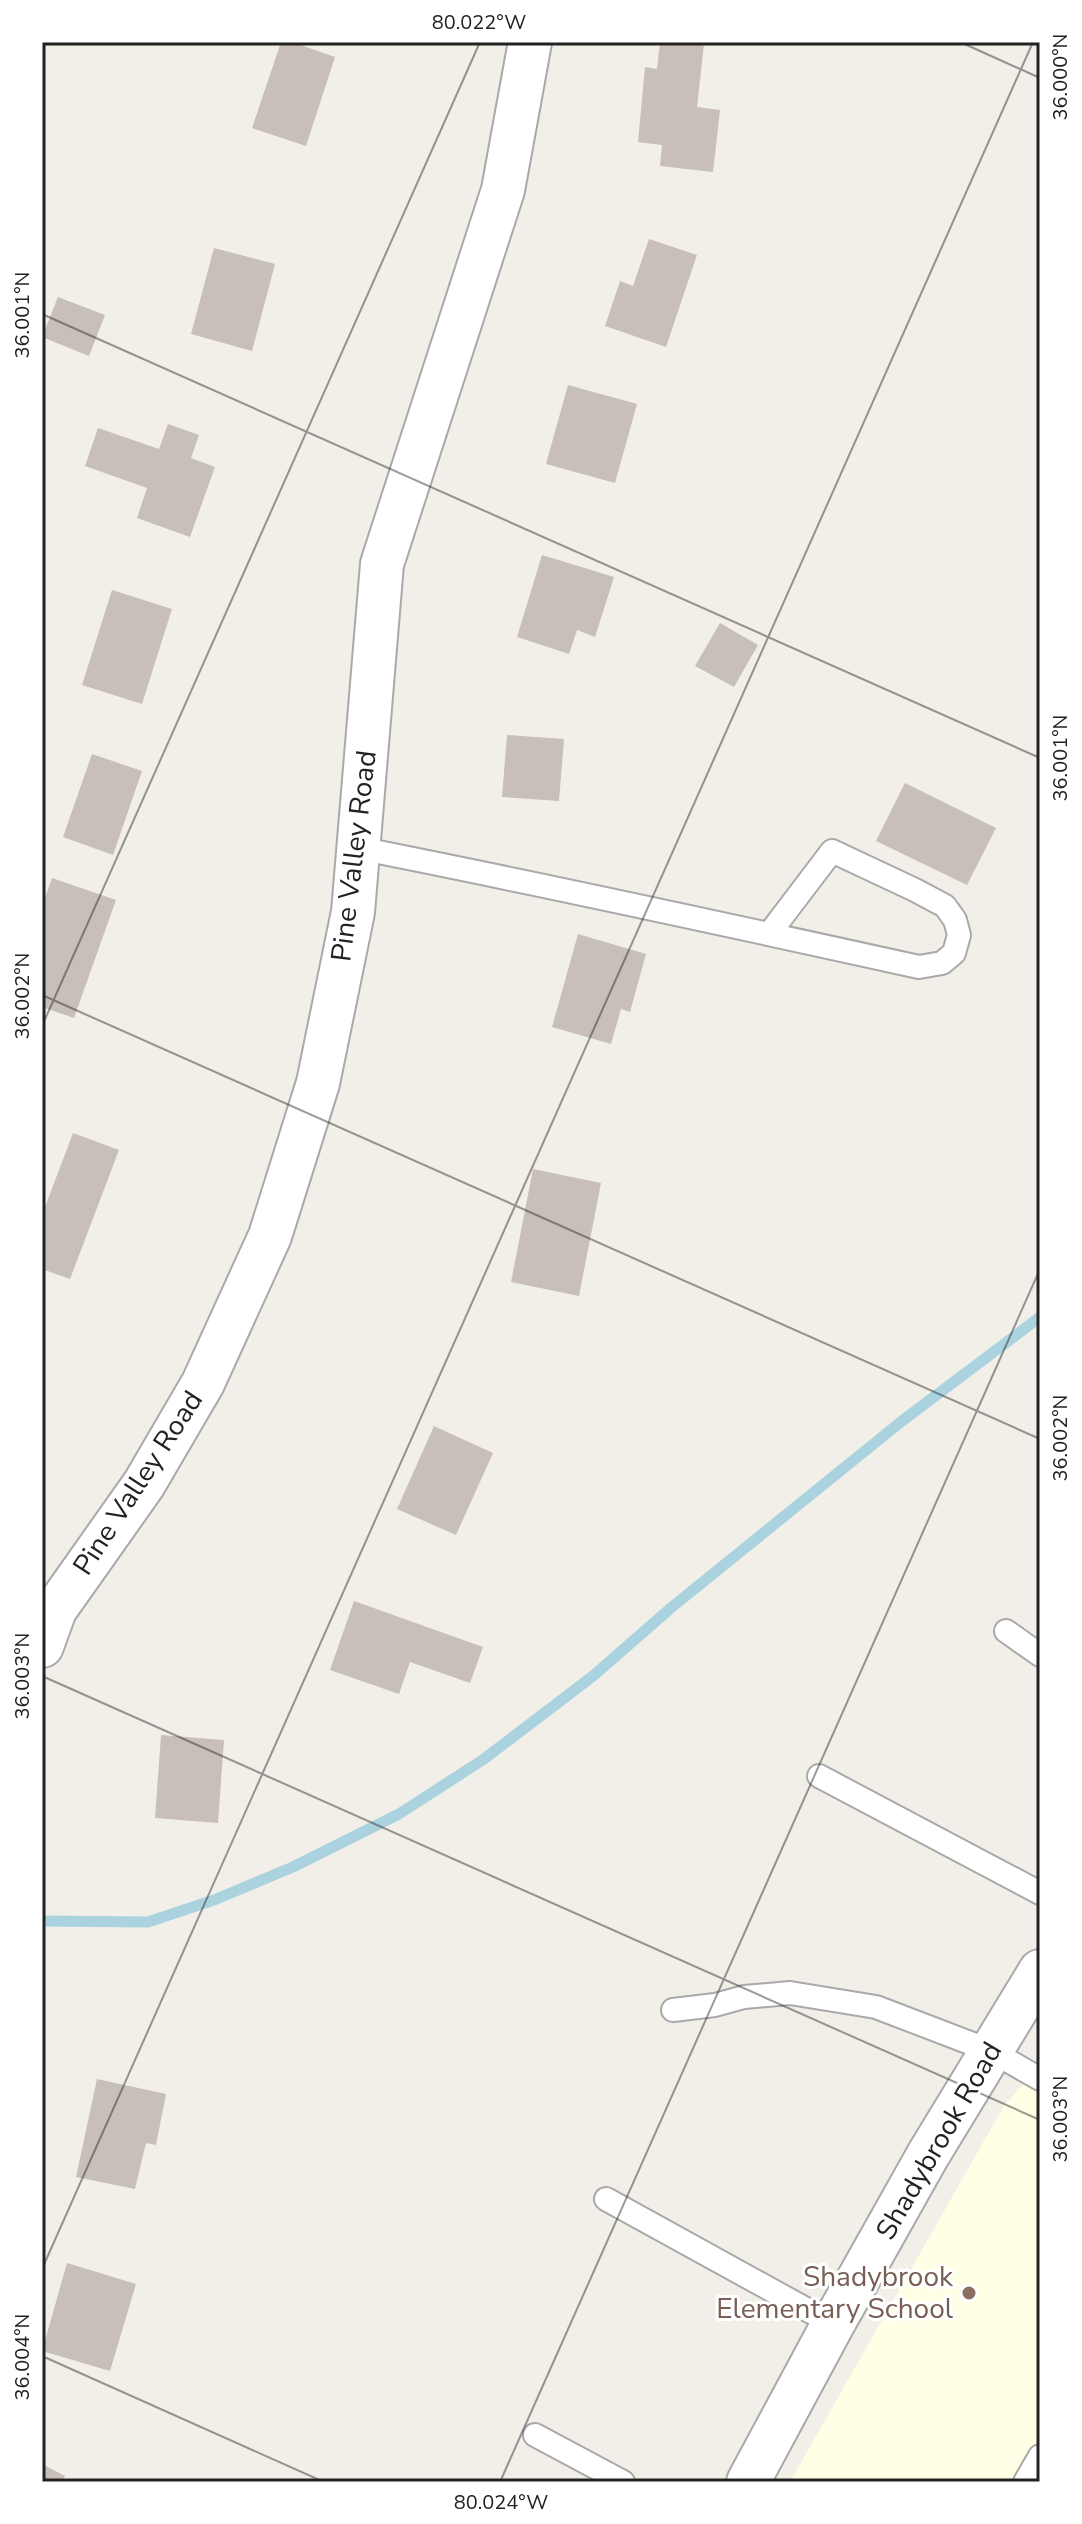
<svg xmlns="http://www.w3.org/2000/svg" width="1082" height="2524" font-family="'Nunito Sans',sans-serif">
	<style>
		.education { fill: #ffffe5 }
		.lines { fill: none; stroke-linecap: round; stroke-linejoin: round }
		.stream { stroke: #aad3df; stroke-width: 11 }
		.building { fill: #c7bfb8 }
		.service-casing { stroke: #a9a9a9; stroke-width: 26 }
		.minor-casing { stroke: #a9a9a9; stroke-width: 46 }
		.service { stroke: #fff; stroke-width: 22 }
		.minor { stroke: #fff; stroke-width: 42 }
		.ticks { fill: none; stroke: #222; stroke-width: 2; stroke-opacity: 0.45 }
		.education-dot { fill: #8d6e63; stroke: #fff; stroke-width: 3 }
		.labels { text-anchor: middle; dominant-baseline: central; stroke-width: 6; stroke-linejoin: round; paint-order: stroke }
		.street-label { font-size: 28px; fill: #222; stroke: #fff }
		.education-label { font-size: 28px; fill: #785e54; stroke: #fff; text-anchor: end }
		.neatline { fill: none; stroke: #222; stroke-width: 3 }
		.ticks-label { font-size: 20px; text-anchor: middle; fill: #222 }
	</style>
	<rect width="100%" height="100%" fill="#f2efe9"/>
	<path class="education" d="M1040 2067V2482H790L1005 2104Z"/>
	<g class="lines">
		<path class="stream" d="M42 1921 148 1922 214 1900 293 1867 399 1814 484 1759 593 1676 672 1607 902 1421 1040 1317"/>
	</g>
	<path class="building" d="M281 42H292L335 57 306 146 252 128Z
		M660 42 704 44 697 107 720 110 713 172 660 166 662 145 638 142 645 67 657 69Z
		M649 239 697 255 666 347 605 326 620 281 633 286Z
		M214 248 275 264 252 351 191 334Z
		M58 297 105 315 89 356 42 337Z
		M568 385 637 404 615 483 546 464Z
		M168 424 199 435 191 458 215 467 190 537 137 518 147 488 85 466 98 428 159 449Z
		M542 555 614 577 595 637 577 630 569 654 517 637Z
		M112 590 172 609 142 704 82 685Z
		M720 623 758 645 734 687 695 666Z
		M507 735 564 739 559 801 502 797Z
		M92 754 142 771 113 855 63 837Z
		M905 783 996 828 967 885 876 841Z
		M52 878 116 900 74 1018 42 1007V906Z
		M578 934 646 954 630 1012 621 1009 611 1044 552 1027Z
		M73 1133 119 1150 70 1279 42 1269V1215Z
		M533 1169 601 1183 579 1296 511 1282Z
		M434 1426 493 1453 456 1535 397 1509Z
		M354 1601 483 1647 470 1683 410 1662 399 1694 330 1670Z
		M161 1735 224 1740 218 1823 155 1818Z
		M97 2079 166 2094 156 2145 146 2143 135 2189 76 2177Z
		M67 2263 136 2284 110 2371 42 2351Z
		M42 2464 65 2476 62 2482H42Z"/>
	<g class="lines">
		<g class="service-casing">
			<path id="service" d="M358 848C546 885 733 926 919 967L942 963 954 953 959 935 955 920 945 906 915 890 832 851 769 934
				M1006 1631 1040 1655
				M819 1776 1040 1893
				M673 2010 715 2005 744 1997 790 1993 876 2007 991 2051 1040 2079
				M606 2199 833 2324
				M535 2435 623 2482
				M1025 2482 1040 2456"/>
		</g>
		<g class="minor-casing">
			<path id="minor" d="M42 1611 55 1610 144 1484 203 1383 270 1236 318 1083 353 912 382 564 503 190 530 42
				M42 1646 55 1610
				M748 2482 833 2324 928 2155 1040 1971"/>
		</g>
		<use href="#service" class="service"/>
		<use href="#minor" class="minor"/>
	</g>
	<path class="ticks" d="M960 42 1040 78M42 314 1040 758M42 995 1040 1439M42 1026 480 42M42 1676 1040 2120M42 2269 1033 42M42 2356 324 2482M500 2482 1040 1269"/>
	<circle class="education-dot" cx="969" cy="2293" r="8"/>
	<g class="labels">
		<g class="street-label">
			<text transform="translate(354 856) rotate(-83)">Pine Valley Road</text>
			<text transform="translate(138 1483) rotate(-57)">Pine Valley Road</text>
			<text transform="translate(939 2141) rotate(-60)">Shadybrook Road</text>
		</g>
		<g class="education-label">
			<text x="953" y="2277">Shadybrook<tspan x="953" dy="32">Elementary School</tspan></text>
		</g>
	</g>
	<rect width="1082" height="2524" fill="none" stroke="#ffffff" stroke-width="88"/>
	<rect x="44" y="44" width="994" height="2436" class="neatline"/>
	<g class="ticks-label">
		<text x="479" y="29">80.022°W</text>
		<text transform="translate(1060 77) rotate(-90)" y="7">36.000°N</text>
		<text transform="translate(22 315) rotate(-90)" y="7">36.001°N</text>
		<text transform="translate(1060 758) rotate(-90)" y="7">36.001°N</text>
		<text transform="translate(22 996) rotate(-90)" y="7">36.002°N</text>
		<text transform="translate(1060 1438) rotate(-90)" y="7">36.002°N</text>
		<text transform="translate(22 1676) rotate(-90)" y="7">36.003°N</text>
		<text transform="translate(1060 2119) rotate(-90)" y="7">36.003°N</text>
		<text transform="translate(22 2357) rotate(-90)" y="7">36.004°N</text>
		<text x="501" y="2509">80.024°W</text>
	</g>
</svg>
